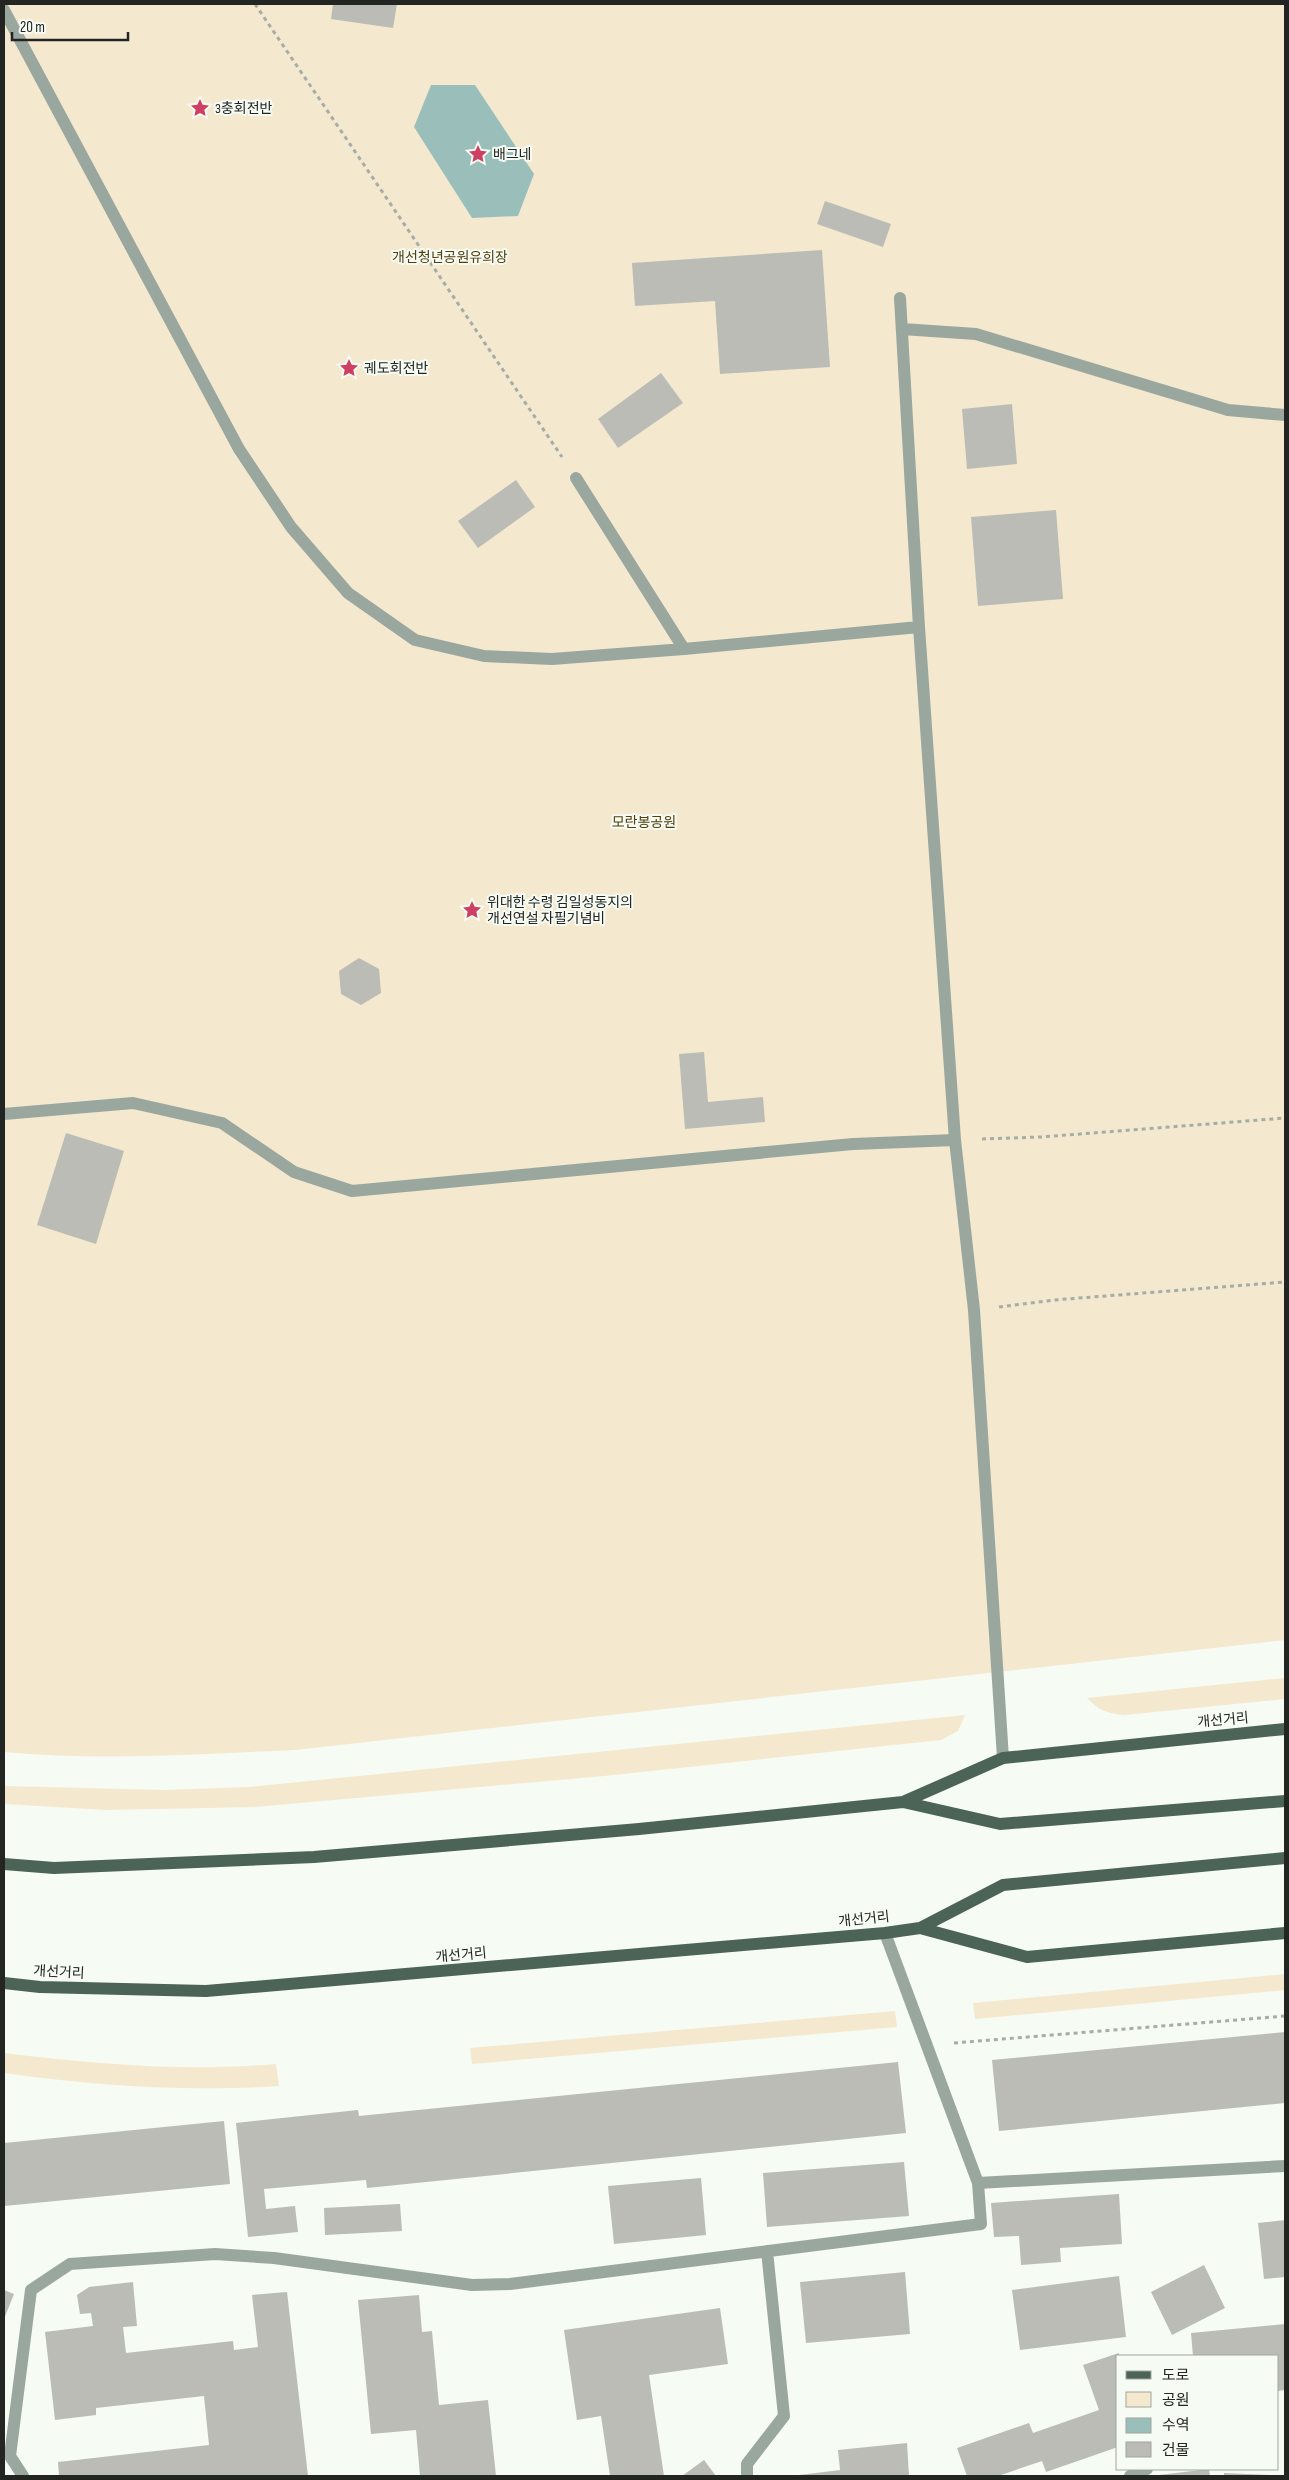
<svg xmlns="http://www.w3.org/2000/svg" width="1289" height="2480" font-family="'Sofia Sans Condensed','Noto Sans KR',sans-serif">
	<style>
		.green { fill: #f4e8cf }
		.water { fill: #9abfba }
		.building { fill: #bbbcb5 }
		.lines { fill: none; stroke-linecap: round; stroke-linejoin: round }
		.path { stroke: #a8aca7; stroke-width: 3; stroke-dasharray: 4 4; stroke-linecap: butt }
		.service { stroke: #9aa79f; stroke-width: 12 }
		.minor { stroke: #9aa79f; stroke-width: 12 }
		.primary { stroke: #4c6357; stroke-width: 12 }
		.labels { text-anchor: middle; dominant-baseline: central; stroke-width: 4; stroke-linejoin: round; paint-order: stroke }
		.poi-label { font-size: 14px; fill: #232522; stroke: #f6fbf4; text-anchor: start }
		.park-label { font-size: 14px; fill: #54400d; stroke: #f6fbf4 }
		.street-label { font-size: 14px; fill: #232522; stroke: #f6fbf4 }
	</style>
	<rect width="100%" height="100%" fill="#f6fbf4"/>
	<path class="green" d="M4 4H1285V1640L295 1750C198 1754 101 1761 4 1752Z
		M1285 1678V1699L1124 1715C1107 1714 1099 1710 1087 1698Z
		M965 1715 958 1731 941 1740 604 1776 255 1807 106 1810 4 1804V1786L164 1790 249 1787Z
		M1285 1974V1990L975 2019 973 2003Z
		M895 2011 897 2027 472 2064 470 2048Z
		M4 2053C95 2064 184 2072 276 2064L279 2086C183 2092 99 2086 4 2073Z"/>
	<path class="water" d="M431 85H475L534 174 518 216 472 218 414 127Z"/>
	<path class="building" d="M333 4H397L393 28 331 19Z
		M825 201 891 224 883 247 817 224Z
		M822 250 830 367 720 374 715 301 635 306 632 263Z
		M661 373 683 403 618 448 598 419Z
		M1012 404 1017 464 967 469 962 409Z
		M516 480 535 507 478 548 458 521Z
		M1056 510 1063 599 978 606 971 517Z
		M359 958 379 969 381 993 361 1005 341 994 339 971Z
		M704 1052 708 1102 763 1097 765 1122 685 1129 679 1054Z
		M66 1133 124 1151 96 1244 37 1225Z
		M1285 2032V2103L999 2131 992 2060Z
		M898 2062 906 2133 367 2188 366 2180 264 2189 266 2209 295 2206 298 2232 248 2237 236 2123 358 2110 359 2116Z
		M224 2121 230 2184 4 2206V2143Z
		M904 2162 909 2216 767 2227 763 2173Z
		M701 2178 706 2235 614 2244 608 2186Z
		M1119 2194 1122 2244 1060 2248 1061 2262 1021 2265 1019 2236 994 2237 991 2203Z
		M400 2204 402 2231 325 2235 324 2208Z
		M1285 2220V2277L1264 2279 1258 2223Z
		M1204 2265 1225 2308 1172 2335 1151 2292Z
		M905 2272 910 2334 806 2343 800 2282Z
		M1119 2276 1126 2337 1020 2350 1012 2290Z
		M133 2282 137 2326 123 2327 126 2353 233 2341 234 2350 258 2347 252 2295 287 2292 308 2476H59L58 2462 209 2445 204 2396 96 2408V2415L55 2420 45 2332 93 2326 91 2313 80 2314 77 2295 89 2287Z
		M4 2290 14 2294 4 2319Z
		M419 2295 422 2332 432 2331 439 2405 488 2400 496 2476H420L416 2430 371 2434 358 2300Z
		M720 2308 728 2364 649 2375 664 2476H610L601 2416 577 2420 564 2330Z
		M1285 2324V2390L1278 2391V2356H1193L1191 2333Z
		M1119 2353 1118 2447 1046 2472 1042 2461 998 2476H967L957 2448 1029 2423 1033 2433 1099 2410 1083 2365Z
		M907 2443 909 2476H791L840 2470 838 2450Z
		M704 2460 716 2476H682Z
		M1209 2469 1210 2476H1159V2475Z
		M1224 2473 1270 2475V2476H1224Z"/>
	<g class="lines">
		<path class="path" d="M255 4 562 457
			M982 1139 1041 1137 1285 1118
			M999 1307 1054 1300 1285 1282
			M954 2043 1285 2016"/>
		<path class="service" d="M4 10 239 449 291 527 348 593 415 640 484 656 552 659 684 649
			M900 298 919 627
			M902 329 976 334 1228 410 1285 415
			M576 478 684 649 919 627 955 1140 974 1310 1003 1758
			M4 1114 133 1103 222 1123 294 1172 352 1191 853 1144 955 1140"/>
		<path class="minor" d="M978 2183 1285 2166
			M23 2476 10 2456 31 2290 70 2264 215 2254 274 2258 472 2285 510 2284 981 2224 978 2183 885 1933
			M747 2476V2464L784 2416 767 2251
			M1130 2476 1147 2469"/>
		<path class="primary" d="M903 1802 1000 1824 1285 1801
			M4 1864 54 1868 314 1857 639 1829 903 1802 1003 1758 1285 1729
			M920 1928 1027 1957 1285 1933
			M4 1983 40 1987 206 1991 885 1933 920 1928 1003 1885 1285 1858"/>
	</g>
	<defs>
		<g id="sight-bare" transform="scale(1.5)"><path d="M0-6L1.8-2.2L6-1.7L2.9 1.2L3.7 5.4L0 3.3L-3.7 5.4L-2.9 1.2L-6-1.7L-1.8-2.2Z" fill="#ce3f63" stroke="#f6fbf4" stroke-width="2.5" paint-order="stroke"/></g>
	</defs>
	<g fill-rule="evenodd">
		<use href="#sight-bare" x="200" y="108"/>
		<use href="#sight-bare" x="478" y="154"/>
		<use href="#sight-bare" x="349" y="368"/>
		<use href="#sight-bare" x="472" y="910"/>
	</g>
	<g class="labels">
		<g class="poi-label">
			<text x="215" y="108">3충회전반</text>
			<text x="493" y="154">배그네</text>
			<text x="364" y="368">궤도회전반</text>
			<text x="487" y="902">위대한 수령 김일성동지의<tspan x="487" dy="16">개선연설 자필기념비</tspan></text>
		</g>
		<g class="park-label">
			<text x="450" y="257">개선청년공원유희장</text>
			<text x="644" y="822">모란봉공원</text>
		</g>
		<g class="street-label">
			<text transform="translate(1223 1720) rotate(-5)">개선거리</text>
			<text transform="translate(864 1919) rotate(-6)">개선거리</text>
			<text transform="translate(461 1955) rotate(-5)">개선거리</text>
			<text transform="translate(59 1972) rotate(3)">개선거리</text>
		</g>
	</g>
	<rect width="1289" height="2480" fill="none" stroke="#232522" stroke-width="10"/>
	<rect x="1116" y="2355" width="162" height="115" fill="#f6fbf4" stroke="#a2a5a0"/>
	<rect x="1126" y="2371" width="25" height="8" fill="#4c6357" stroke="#a2a5a0"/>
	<text x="1162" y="2380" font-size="15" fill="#232522">도로</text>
	<rect x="1126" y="2392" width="25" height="15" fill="#f4e8cf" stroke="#a2a5a0"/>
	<text x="1162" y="2405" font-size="15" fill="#232522">공원</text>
	<rect x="1126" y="2418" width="25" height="15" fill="#9abfba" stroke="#a2a5a0"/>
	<text x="1162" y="2430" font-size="15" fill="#232522">수역</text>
	<rect x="1126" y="2442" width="25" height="15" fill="#bbbcb5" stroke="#a2a5a0"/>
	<text x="1162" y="2455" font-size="15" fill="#232522">건물</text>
	<path d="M12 32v8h116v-8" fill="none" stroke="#232522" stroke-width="2.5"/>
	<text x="20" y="32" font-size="15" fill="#232522" stroke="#f6fbf4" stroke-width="4" paint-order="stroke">20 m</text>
</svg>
